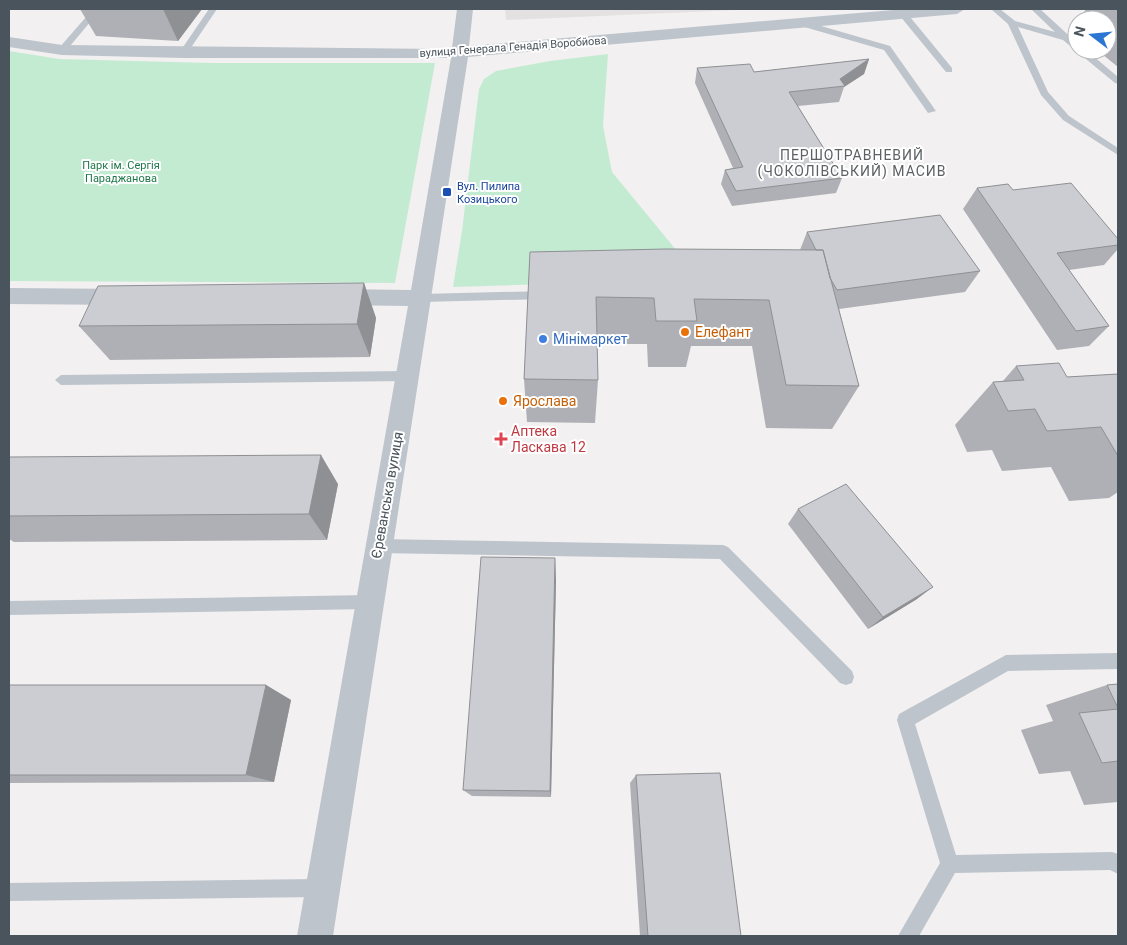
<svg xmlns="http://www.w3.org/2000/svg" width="1127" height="945" font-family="Roboto,sans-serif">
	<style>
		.education { fill: #e3e1e1 }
		.green { fill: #c3ebd2 }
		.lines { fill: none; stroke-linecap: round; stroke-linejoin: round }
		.service { fill: #bdc4cb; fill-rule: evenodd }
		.minor { fill: #bdc4cb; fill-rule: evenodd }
		.wall { fill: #afb0b5 }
		.shaded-wall { fill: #8e9093 }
		.building { fill: #cbcdd2; stroke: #8e9093 }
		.transit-dot { fill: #1a4fb4; stroke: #fff; stroke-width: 2 }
		.food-dot { fill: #e8710a; stroke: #fff; stroke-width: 2 }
		.shop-dot { fill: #3f7fe0; stroke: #fff; stroke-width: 2 }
		.health-dot { fill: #e0444e; stroke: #fff; stroke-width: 2 }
		.labels { text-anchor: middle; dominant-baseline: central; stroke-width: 4; stroke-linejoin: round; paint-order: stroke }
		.far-street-label { font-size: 11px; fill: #4a545c; stroke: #fff }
		.far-park-label { font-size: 11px; fill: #20774a; stroke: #fff }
		.far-transit-label { font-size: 11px; fill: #164399; stroke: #fff; text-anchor: start }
		.far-quarter-label { font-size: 14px; letter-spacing: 1px; fill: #5d6164; stroke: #fff }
		.food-label { font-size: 14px; fill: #c56008; stroke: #fff; text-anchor: start }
		.shop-label { font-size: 14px; fill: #366cbe; stroke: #fff; text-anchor: start }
		.health-label { font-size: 14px; fill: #be3a42; stroke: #fff; text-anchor: start }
		.street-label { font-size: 14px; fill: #4a545c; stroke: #fff }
	</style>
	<rect width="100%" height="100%" fill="#f2f0f0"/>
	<path class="education" d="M505 9H759L506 20Z"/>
	<path class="green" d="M9 51 59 59 210 63H435L395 283 9 281Z
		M608 54 603 126 612 172 700 279 453 287 462 231 479 89 484 79 496 71 550 61Z"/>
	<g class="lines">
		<path class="service" d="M93 9H101L65 52H59V48Z
			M209 9H217L186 55H180L179 53Z
			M991 9H1000L1015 21 1055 32 1031 9H1040L1077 43V50H1086L1118 77V84L1115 83 1063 40 1018 27 1048 92 1069 116 1118 148V155L1063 120 1041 95 1008 24Z
			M900 12H906L952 68V72H946L900 16Z
			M797 19 890 46 936 111 928 113 884 50 794 24V20Z
			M545 291 551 295 545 299 421 302 415 298 421 294Z
			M407 371 413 376 407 381 61 385 55 380 61 375Z
			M378 539 723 545 728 547 852 671 854 677 852 683 846 685 840 683 720 559 378 553 373 551 371 546 373 541Z
			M369 595 374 597 377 602 374 607 369 609 9 615V601Z
			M1118 653V669L1008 671 915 724 956 855 1112 852 1118 854V874L1110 870 955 873 919 936H898L940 863 897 720 899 714 1006 655Z
			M322 879 329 881 331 888 329 895 322 897 9 901V883Z"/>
		<path class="minor" d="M457 9H473L469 46 905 9H965L957 14 468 57 333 936H297L408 306 334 305 326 303 323 297 326 291 334 289 411 290 451 58H183L62 55 9 47V37L62 45 440 49 452 48Z
			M9 288 128 289 136 291 139 297 136 303 128 305 9 304Z"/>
	</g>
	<path class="wall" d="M80 9H202L178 41 96 36Z
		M1086 9H1118V67L1097 50H1107V20H1079Z
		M1077 23V35L1072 31Z
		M869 59 864 74 844 87 839 102 798 106 842 178 836 193 732 206 721 184 725 170 733 168 695 83 697 68 754 72Z
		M977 188 1013 190 1118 239V249L1104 265 1069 270 1109 326 1089 346 1057 350 963 209Z
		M807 232 980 271 965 292 839 309 859 386 832 429 766 428 752 346H691L686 367H648L647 344H597L598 380 595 423 527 422 524 379 530 252 800 250Z
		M364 283 376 318 370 357 110 360 79 326Z
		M1016 366 1067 377 1118 374V492L1109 498 1069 501 1051 467 1002 471 992 450 967 452 955 425 993 382H1002Z
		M9 457 338 484 327 540 14 542 9 539Z
		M798 509 917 599 868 629 788 524Z
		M555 558 556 581 551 797 472 796 463 790Z
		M1118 684V802L1084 805 1070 771 1039 774 1021 730 1053 721 1046 705 1107 685Z
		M9 685H266L291 700 274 782 9 783Z
		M636 775 741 936H640L630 783Z"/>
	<path class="shaded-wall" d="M163 9H202L178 41Z
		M869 59 864 74 844 87 845 86 840 79Z
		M364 283 376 318 370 357 357 324Z
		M321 455 338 484 327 540 309 514Z
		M555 558 556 581 551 797 550 791Z
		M933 587 917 599 868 629 883 617Z
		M266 685 291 700 274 782 246 775Z"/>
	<path class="building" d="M869 59 840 79 845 86 789 92 842 178 736 191 725 170 743 167 697 68 750 64 754 72Z
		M1071 183 1118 239V245L1057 253 1109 326 1076 331 977 188 1008 184 1013 190Z
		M940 215 980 271 837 290 830 278 823 250H816L807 232Z
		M666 249 823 250 859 386 786 385 769 300 694 299 697 321H656L654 298 596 297 598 380 524 379 530 252Z
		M364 283 357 324 79 326 98 286Z
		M1059 363 1067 377 1118 374V456L1101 427 1047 431 1035 409 1008 411 993 382 1024 380 1016 366Z
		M321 455 309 514 9 516V457Z
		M846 484 933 587 883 617 798 509Z
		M481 557 555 558 550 791 463 790Z
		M1118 684V708L1107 685Z
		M9 685H266L246 775H9Z
		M1118 709V761L1102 763 1079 713Z
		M720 773 741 936H648L636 775Z"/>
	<rect class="transit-dot" x="442" y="187" width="10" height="10" rx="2.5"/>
	<g class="food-dot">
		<circle cx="685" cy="332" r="5"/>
		<circle cx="503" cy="401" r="5"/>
	</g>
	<circle class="shop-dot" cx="543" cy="339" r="5"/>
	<path class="health-dot" d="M498.5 431.5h5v5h5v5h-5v5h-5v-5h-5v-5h5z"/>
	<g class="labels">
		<g class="far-street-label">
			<text transform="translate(513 47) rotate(-4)">вулиця Генерала Генадія Воробйова</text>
		</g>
		<g class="far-park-label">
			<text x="121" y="165">Парк ім. Сергія<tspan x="121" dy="13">Параджанова</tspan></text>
		</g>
		<g class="far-transit-label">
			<text x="457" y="186">Вул. Пилипа<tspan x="457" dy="13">Козицького</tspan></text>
		</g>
		<g class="far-quarter-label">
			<text x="852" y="155">ПЕРШОТРАВНЕВИЙ<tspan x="852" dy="16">(ЧОКОЛІВСЬКИЙ) МАСИВ</tspan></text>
		</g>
		<g class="food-label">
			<text x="695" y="332">Елефант</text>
			<text x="513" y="401">Ярослава</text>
		</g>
		<g class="shop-label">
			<text x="553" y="339">Мінімаркет</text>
		</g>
		<g class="health-label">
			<text x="511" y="431">Аптека<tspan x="511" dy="16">Ласкава 12</tspan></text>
		</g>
		<g class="street-label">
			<text transform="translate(387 495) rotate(-80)">Єреванська вулиця</text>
		</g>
	</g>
	<rect width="1127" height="945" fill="none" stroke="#4a545c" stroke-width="20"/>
	<g transform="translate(1092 35) rotate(286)"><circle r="24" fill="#ffffff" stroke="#b7bbbe"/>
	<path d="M0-4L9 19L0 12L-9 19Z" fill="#2b76d2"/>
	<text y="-8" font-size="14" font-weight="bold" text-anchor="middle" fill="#4a545c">N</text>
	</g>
</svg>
